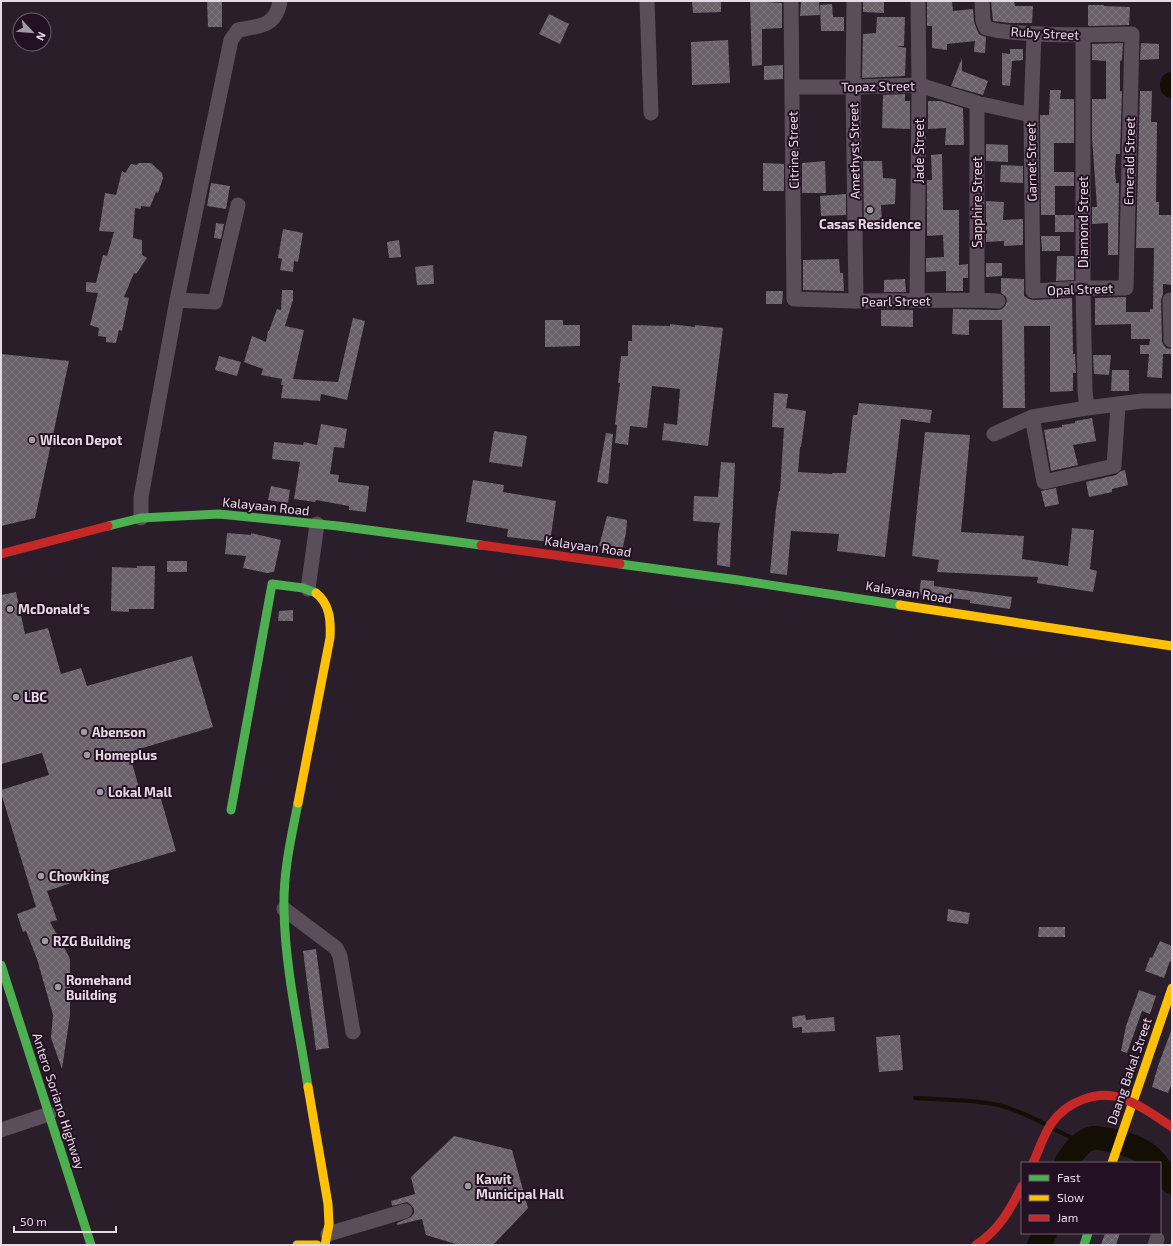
<svg xmlns="http://www.w3.org/2000/svg" width="1173" height="1246" font-family="'Exo 2',sans-serif">
	<style>
		.lines { fill: none; stroke-linecap: round; stroke-linejoin: round }
		.stream { stroke: #140e04; stroke-width: 4 }
		.river { stroke: #140e04; stroke-width: 24 }
		.building { fill: url(#building-cross-hatch) }
		.street { stroke: #5a4e5a; stroke-width: 15 }
		.fast { stroke: #4caf50; stroke-width: 9 }
		.slow { stroke: #ffc107; stroke-width: 9 }
		.jam { stroke: #c62828; stroke-width: 9 }
		.poi-dot { fill: #a498a4; stroke: #231123; stroke-width: 1.5 }
		.labels { text-anchor: middle; dominant-baseline: central; stroke-width: 4; stroke-linejoin: round; paint-order: stroke }
		.street-label { font-size: 13px; fill: #e7dae7; stroke: #231123 }
		.poi-label { font-size: 13px; font-weight: bold; fill: #e7dae7; stroke: #231123; text-anchor: start }
	</style>
	<defs>
		<pattern id="building-cross-hatch" width="8" height="8" patternUnits="userSpaceOnUse"><rect width="8" height="8" fill="#6a616a"/><path d="M0 0l8 8M0 8l8-8" fill="none" stroke="#7f777f"/></pattern>
	</defs>
	<rect width="100%" height="100%" fill="#291e29"/>
	<g class="lines">
		<path class="stream" d="M915 1098C944 1100 974 1099 1002 1106 1017 1110 1031 1117 1045 1124
			M1054 1129 1082 1143"/>
		<path class="river" d="M1172 84V86
			M1066 1163C1072 1154 1081 1140 1093 1138 1102 1137 1127 1144 1136 1148 1143 1151 1151 1157 1156 1163
			M1160 1168 1172 1182
			M1039 1245 1045 1233"/>
	</g>
	<path class="building" d="M207 1H222V27H208Z
		M692 1H721V12L693 13Z
		M750 1 782 3V28L762 29V65L752 66Z
		M801 1H819L820 15 800 16Z
		M863 1H884V13L863 12Z
		M927 1H952L953 11 973 9 974 22 978 32 980 35 986 37 985 53 974 52 975 41 947 44V50L932 48V26H927Z
		M991 1H1014L1015 6H1033L1032 23H1010L993 21Z
		M832 4 833 17H844V31H821L820 5Z
		M1088 5H1104V6L1130 7 1129 25 1089 26 1088 25Z
		M549 14 569 24 560 44 539 34Z
		M877 17H905L904 46H896L906 48 905 76 862 78 863 34 876 33Z
		M728 40 730 83 692 85 691 42Z
		M1123 43 1122 60 1120 61V91H1122L1120 154H1116L1115 171 1116 183H1119L1118 255H1108V223L1092 224V207H1097L1092 138V99H1106V61L1092 60V44Z
		M1141 43 1159 44V59L1140 60Z
		M1010 49H1023V60L1012 61 1010 86 1002 85V53L1010 54Z
		M962 58V71L988 81 983 95 951 86Z
		M783 65V79L764 80V66Z
		M1050 90H1061L1060 99H1074V143H1054V172H1074V186H1055V215H1041L1040 115H1049Z
		M1140 91H1152L1151 122H1157L1156 202H1159V215H1172V285L1163 284V294L1161 300 1162 341 1163 344 1166 348 1172 349V354H1163L1162 378 1147 377 1149 354H1140V345H1149L1150 339H1131V324L1095 325V298L1126 297V312H1150V309H1153L1154 248H1136Z
		M905 94V101H910V129L882 128 883 95Z
		M928 101H940L963 108 964 145H945L946 128 928 129Z
		M986 144 1008 145V162L986 161Z
		M942 154 943 210H959V265L968 264V278H963V291H946V271L926 272V258L944 257 943 235 927 236V180H932L931 155Z
		M825 161 826 193H802V163Z
		M863 161H882L883 178 896 179 895 204 881 205 882 224 864 225Z
		M138 163H151L162 173 163 178 158 193 156 192 150 207 141 206V209L135 208 133 238 142 240V255L147 258 136 274 134 273 124 297 129 298 122 331 119 330 116 343 106 342V337L98 336 99 328 90 325 98 293 86 292V282L96 283 103 255 107 256 114 232 99 231 105 193 116 195 122 171 125 173 131 164 137 165Z
		M763 163 784 164V191H763Z
		M1001 165 1023 166V183L1000 182Z
		M211 183 230 186 226 209 207 206Z
		M846 194V215L821 216 820 196Z
		M986 201 1004 202 1003 220 1023 219V245L1004 246V241L986 242Z
		M1055 215H1074V232H1055Z
		M216 223 224 224 221 239 214 238Z
		M283 229 303 233 298 262 294 261 293 272 280 270 282 259 278 258Z
		M1041 236H1060V251H1042Z
		M399 240 401 257 389 258 387 242Z
		M1057 256H1074V280L1056 281Z
		M839 259 840 273H843L844 291 803 290V260Z
		M986 263H1002V276L986 277Z
		M433 265 434 284 417 285 415 267Z
		M1001 278 1024 279V296L1029 299 1034 300 1072 298 1073 354H1075L1076 373H1073V391L1050 392V326H1024L1025 408H1003L1002 320H969V335L952 334 953 309 998 310 1002 309 1005 306 1007 301 1006 297 1001 293Z
		M905 279 906 292H884V280Z
		M282 290H293V300L285 326 304 330 293 379 338 382 353 318 365 321 347 400 321 394 320 401 281 398 283 385H281L282 379 261 375 263 369 244 362 252 336 266 342 268 331H269L277 309 281 310Z
		M766 291H783L782 304H766Z
		M881 310H913V327L881 326Z
		M545 320H563V325H580V346L545 347Z
		M670 324 695 327V325L723 328 708 446 662 440 664 423 677 425 680 389 652 386 647 428 630 426 628 445 615 443 617 425 615 424 620 383H618L621 356H628V341H632V325L670 326Z
		M1 354 69 361 35 518 1 526Z
		M1093 355H1111L1109 375 1094 374Z
		M219 356 241 362 237 376 215 370Z
		M1112 370H1129V391H1111Z
		M774 393 788 394 786 408 806 411 801 447H800L798 472 832 474V473H846L853 415H857L859 403 932 410 930 423 901 419 885 557 837 551 839 534 791 531 787 575 770 573 776 509 779 491H780L784 428 772 427Z
		M1092 418 1096 441 1073 445 1078 465 1051 471 1044 430 1062 427V425L1075 423V421Z
		M321 424 347 429 344 448 334 447 330 474 339 475 338 482 369 486 366 512 349 510V506L316 500 315 502 294 499 300 462 272 459 274 442 303 445 304 442 317 445Z
		M494 431 527 436 522 467 489 462Z
		M925 432 970 435 961 532 1024 536 1022 559 1068 566 1072 528 1094 530 1090 569 1097 571 1093 592 1037 583 1038 577 937 572 939 560 912 556Z
		M606 433 613 434 608 484 597 482Z
		M721 462 735 463 730 567 717 565 718 533 720 523 693 521 694 496 718 497Z
		M1125 470 1128 485 1112 489V492L1089 497 1086 482 1116 475 1121 471Z
		M473 480 504 485 503 492 556 501 550 542 507 537 508 529 466 522Z
		M271 486 290 490 288 503 268 500Z
		M1056 488 1059 504 1045 507 1041 491Z
		M607 516 627 520 626 533 622 551 599 546Z
		M227 533 251 535V533L281 540 274 572 267 573 243 568 246 556 225 554Z
		M167 561H187V572H167Z
		M137 566H155L154 609H129V612L111 611 112 567 137 568Z
		M921 580 934 581V586L1012 597 1010 609 970 603V600L919 595Z
		M16 592 25 634 48 628 61 674 81 668 87 686 192 656 213 727 129 752 141 795 158 789 176 851 70 882 71 883 47 891 57 920 50 922 65 949 70 959V1015L62 1069 51 1038 53 1015 37 959 26 931 23 932 17 914 36 907 1 793V790L49 775 42 753 1 764V595Z
		M293 610V621H278L279 611Z
		M948 909 970 913 968 924 947 921Z
		M1039 927H1065V937H1038Z
		M1160 941 1172 946V963L1170 961 1164 978 1145 971 1150 957 1152 958Z
		M316 949 329 1048 316 1050 303 951Z
		M1139 990 1156 996 1150 1014 1142 1011 1127 1053 1121 1051 1126 1026Z
		M805 1015 806 1020 834 1017 835 1031 802 1033V1027L793 1028 792 1017Z
		M1171 1031 1172 1083 1168 1093 1152 1087 1158 1066Z
		M900 1035 903 1070 879 1072 876 1037Z
		M454 1136 512 1150 528 1208 493 1245H459L426 1235 422 1219 397 1225V1223L411 1217 414 1213V1209L411 1205 407 1202 392 1206 391 1201 415 1194 411 1177Z
		M1105 1233H1120L1116 1245H1101Z"/>
	<g class="lines">
		<path class="street" d="M647 1 651 113
			M791 1 794 299 856 301 977 300 998 301
			M854 1 853 87 856 301
			M982 1 983 21 986 28C998 32 1011 32 1023 33 1059 36 1096 35 1132 34L1126 288H1083L1033 291 1031 115 1034 34
			M1083 35V288L1085 391 1087 408
			M792 87H853L919 85 977 103 1031 115
			M177 300 215 302 238 205
			M917 300 919 85 918 1
			M977 300V103
			M1170 300 1171 340
			M1032 417 1044 482 1114 466 1118 405
			M994 434 1032 417 1087 408 1142 401H1172
			M141 518V497L177 300 231 40 238 30C261 26 276 26 280 1
			M308 589 317 524
			M284 909 336 948 340 956 353 1032
			M1 1130 49 1114
			M328 1234 405 1211
			M1155 1245 1157 1239"/>
		<path class="fast" d="M108 526 141 518 219 514 338 526 481 545
			M620 564 738 580 900 605
			M298 803C291 838 283 873 284 909 285 969 299 1028 308 1087
			M231 810 272 584 303 588 316 593
			M1 965 91 1245
			M1084 1245 1088 1233"/>
		<path class="slow" d="M900 605 1172 646
			M298 803 330 638C331 621 330 604 316 593
			M308 1087 328 1204 329 1224 325 1245
			M1112 1163 1172 988
			M297 1245H317"/>
		<path class="jam" d="M481 545 620 564
			M1 554 108 526
			M1033 1163C1039 1150 1043 1136 1051 1124 1067 1101 1098 1089 1124 1099 1141 1105 1157 1117 1172 1127
			M976 1245C999 1230 1010 1210 1022 1186"/>
	</g>
	<g class="poi-dot">
		<circle cx="870" cy="210" r="4"/>
		<circle cx="32" cy="440" r="4"/>
		<circle cx="10" cy="609" r="4"/>
		<circle cx="16" cy="697" r="4"/>
		<circle cx="84" cy="732" r="4"/>
		<circle cx="87" cy="755" r="4"/>
		<circle cx="100" cy="792" r="4"/>
		<circle cx="41" cy="876" r="4"/>
		<circle cx="45" cy="941" r="4"/>
		<circle cx="58" cy="987" r="4"/>
		<circle cx="468" cy="1186" r="4"/>
	</g>
	<g class="labels">
		<g class="street-label">
			<text transform="translate(1045 33) rotate(3)">Ruby Street</text>
			<text transform="translate(878 86) rotate(-1)">Topaz Street</text>
			<text transform="translate(793 150) rotate(-91)">Citrine Street</text>
			<text transform="translate(854 151) rotate(-91)">Amethyst Street</text>
			<text transform="translate(919 151) rotate(-90)">Jade Street</text>
			<text transform="translate(1129 161) rotate(-89)">Emerald Street</text>
			<text transform="translate(1031 162) rotate(-91)">Garnet Street</text>
			<text transform="translate(977 202) rotate(-90)">Sapphire Street</text>
			<text transform="translate(1083 222) rotate(-90)">Diamond Street</text>
			<text transform="translate(1080 289) rotate(-2)">Opal Street</text>
			<text transform="translate(896 301) rotate(-1)">Pearl Street</text>
			<text transform="translate(266 506) rotate(6)">Kalayaan Road</text>
			<text transform="translate(588 546) rotate(8)">Kalayaan Road</text>
			<text transform="translate(909 592) rotate(9)">Kalayaan Road</text>
			<text transform="translate(1129 1071) rotate(-71)">Daang Bakal Street</text>
			<text transform="translate(59 1101) rotate(72)">Antero Soriano Highway</text>
		</g>
		<g class="poi-label">
			<text x="870" y="224" text-anchor="middle">Casas Residence</text>
			<text x="40" y="440">Wilcon Depot</text>
			<text x="18" y="609">McDonald's</text>
			<text x="24" y="697">LBC</text>
			<text x="92" y="732">Abenson</text>
			<text x="95" y="755">Homeplus</text>
			<text x="108" y="792">Lokal Mall</text>
			<text x="49" y="876">Chowking</text>
			<text x="53" y="941">RZG Building</text>
			<text x="66" y="980">Romehand<tspan x="66" dy="15">Building</tspan></text>
			<text x="476" y="1179">Kawit<tspan x="476" dy="15">Municipal Hall</tspan></text>
		</g>
	</g>
	<rect width="1173" height="1246" fill="none" stroke="#e7dae7" stroke-width="4"/>
	<rect x="1021" y="1162" width="140" height="72" fill="#231123" stroke="#716171"/>
	<rect x="1029" y="1175" width="20" height="6" fill="#4caf50" stroke="#716171"/>
	<text x="1057" y="1182" font-size="12" fill="#e7dae7">Fast</text>
	<rect x="1029" y="1195" width="20" height="6" fill="#ffc107" stroke="#716171"/>
	<text x="1057" y="1202" font-size="12" fill="#e7dae7">Slow</text>
	<rect x="1029" y="1215" width="20" height="6" fill="#c62828" stroke="#716171"/>
	<text x="1057" y="1222" font-size="12" fill="#e7dae7">Jam</text>
	<g transform="translate(32 32) rotate(116)"><circle r="19" fill="#231123" stroke="#716171"/>
	<path d="M0-3L7 15L0 10L-7 15Z" fill="#a498a4"/>
	<text y="-6" font-size="11" font-weight="bold" text-anchor="middle" fill="#e7dae7">N</text>
	</g>
	<path d="M14 1226v6h102v-6" fill="none" stroke="#e7dae7" stroke-width="2"/>
	<text x="20" y="1226" font-size="12" fill="#e7dae7" stroke="#231123" stroke-width="3" paint-order="stroke">50 m</text>
</svg>
